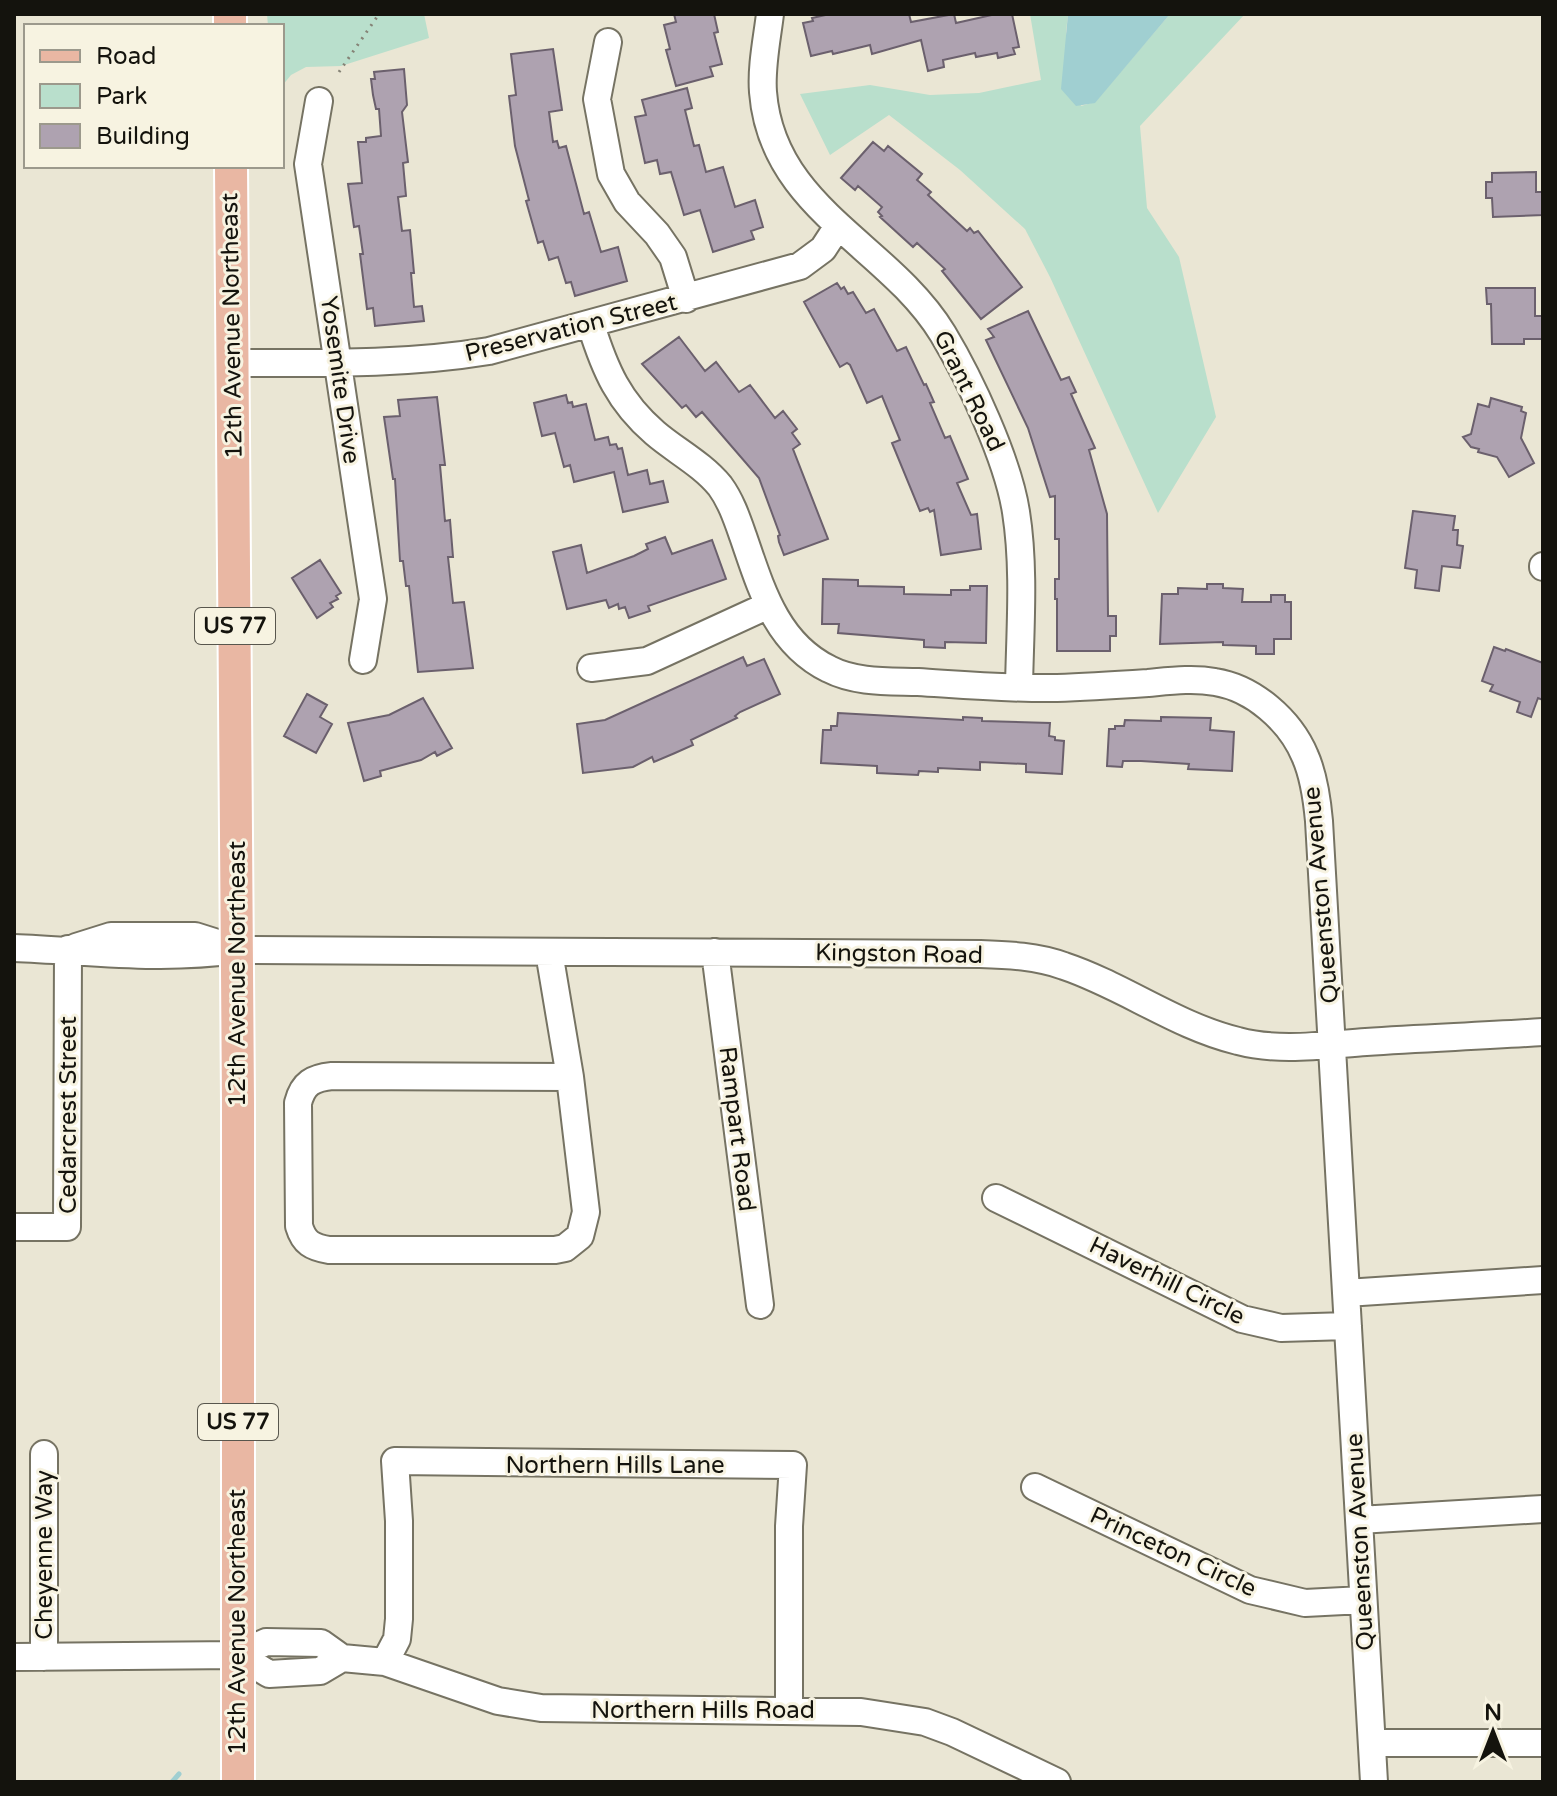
<svg xmlns="http://www.w3.org/2000/svg" width="1557" height="1796" font-family="'Varela Round',sans-serif">
	<style>
		.green { fill: #b9dfcc }
		.water { fill: #a0cfd1 }
		.lines { fill: none; stroke-linecap: round; stroke-linejoin: round }
		.stream { stroke: #a0cfd1; stroke-width: 5 }
		.building { fill: #aea2b0; stroke: #6b606d; stroke-width: 2 }
		.minor-casing { stroke: #767363; stroke-width: 30 }
		.major-casing { stroke: #fff; stroke-width: 36 }
		.path { stroke: #858376; stroke-width: 3; stroke-dasharray: 2 6; stroke-linecap: butt }
		.minor { stroke: #fff; stroke-width: 26 }
		.major { stroke: #e9b7a3; stroke-width: 32 }
		.labels { text-anchor: middle; dominant-baseline: central; stroke-width: 6; stroke-linejoin: round; paint-order: stroke }
		.shield { fill: #f7f3e1; stroke: #58564d; stroke-width: 2 }
		.shield-label { font-size: 22px; font-weight: bold; fill: #14130d }
		.street-label { font-size: 24px; fill: #14130d; stroke: #f7f3e1 }
	</style>
	<rect width="100%" height="100%" fill="#eae6d4"/>
	<path class="green" d="M267 14H424L429 38 341 66 306 67 291 75 282 86V26H268Z
		M1030 14H1068L1066 32 1081 106 1095 102 1170 14H1245L1140 126 1147 208 1179 257 1216 417 1158 513 1050 277 1025 229 960 170 889 115 830 155 800 94 870 85 930 95 979 93 1041 80Z"/>
	<path class="water" d="M1068 14H1170L1095 103 1076 106 1061 89Z"/>
	<g class="lines">
		<path class="stream" d="M172 1782 179 1774"/>
	</g>
	<path class="building" d="M674 14H714L718 32 714 33 722 64 710 67 713 76 676 86 666 50 670 49 664 25 676 22Z
		M830 14H909L911 22 954 14 956 23 996 14H1012L1019 47 1013 48 1015 54 998 58 997 53 976 57 975 53 943 60 944 67 928 71 921 40 872 54 870 45 833 54 832 51 811 56 803 23 813 21 812 18Z
		M553 49 562 110 549 112 553 142 557 141 559 148 566 146 584 214 589 212 601 252 618 247 627 281 575 296 571 282 566 283 558 257 549 260 543 241 538 243 526 201 529 200 515 146 509 96 516 95 511 54Z
		M404 69 407 105 402 112 408 162 403 163 406 196 398 197 402 231 410 230 414 273H411L414 307 422 306 424 321 375 326 373 308 367 309 360 254H363L359 226 354 227 348 184 362 183 358 142H366V138L381 136 379 109H376L373 95 371 79H375L374 72Z
		M687 88 692 108 685 110 694 146 699 145 706 172 723 167 735 207 755 200 763 227 751 231 754 239 713 252 700 210 684 215 671 172 660 174 657 160 645 163 635 117 646 115 642 100Z
		M873 142 884 151 888 146 922 174 917 180 931 192 928 195 967 231 970 228 974 233 978 231 1022 287 981 319 942 271 945 269 917 243 913 247 880 217 882 216 878 212 882 207 858 186 855 190 841 178Z
		M1536 172V192H1543V215L1493 217 1492 198H1486V182H1492V173Z
		M837 283 841 289 844 287 848 294 853 292 866 313 874 309 897 351 906 347 924 385 926 384 934 402 930 403 945 438 950 436 968 479 957 483 971 515 977 514 981 549 941 555 934 510 930 512 928 508 920 511 892 443 900 440 882 396 867 403 850 365 847 363 840 367 804 302Z
		M1486 288H1535V316H1543V339H1524V344H1492L1491 304H1487Z
		M1028 311 1061 380 1069 377 1076 392 1071 394 1095 448 1089 450 1107 514 1108 616H1116V636H1110V651H1057V599H1055V579H1059V539H1055V496L1050 497 1028 428 986 340 994 337 988 329Z
		M679 337 705 371 716 362 739 392 750 385 775 418 783 411 797 429 792 433 800 444 793 449 828 539 784 555 779 542 778 536 780 535 759 478 702 412 696 417 686 405 682 408 642 364Z
		M566 395 568 403 572 402 573 407 586 404 595 440 608 437 610 445 616 444 618 449 622 448 628 475 647 470 650 484 663 481 668 502 623 512 614 472 574 482 570 465 564 467 555 433 542 436 534 403Z
		M437 397 445 465H440L445 521 450 520 453 557H448L453 603 464 602 473 668 418 672 409 586H406L403 561H400L395 479H393L384 417 400 416 398 400Z
		M1491 398 1522 407 1521 411 1526 413 1521 438 1534 463 1509 477 1497 457 1478 452 1479 449 1471 447 1463 437 1471 434 1478 404 1489 407Z
		M1413 511 1455 516 1453 530H1458L1457 545 1463 546 1460 568 1442 566 1439 591 1415 588 1417 570 1405 568Z
		M665 537 672 554 712 540 726 579 648 606 650 611 629 618 625 607 619 609 618 604 609 608 606 600 567 609 553 552 581 545 587 573 634 556 648 549 646 544Z
		M320 560 341 593 336 596 338 599 330 603 333 607 317 618 292 578Z
		M823 579 858 580V586L904 587V594L951 595V590H970V586H987L986 643 945 642V648L924 647V640L838 633 839 624H822Z
		M1207 584H1223V588L1243 589 1242 602H1271V595H1285V602H1291V639H1274V654H1256V646L1223 645V642L1160 644 1162 594H1178V588L1207 589Z
		M1494 647 1505 651 1506 649 1543 663V700L1538 698 1531 717 1517 712 1520 702 1490 691 1493 685 1482 681Z
		M743 657 747 666 764 659 780 694 740 712 735 716 737 718 691 740 693 745 675 753 654 762 652 757 633 767 583 773 577 724 605 720Z
		M307 694 327 705 320 717 332 724 316 753 284 736Z
		M423 698 452 748 437 756 435 752 421 760 380 771 381 776 364 781 348 723 389 715Z
		M838 713 963 720V717L982 718V721L1050 723 1049 736 1055 737V740L1064 741 1062 774 1026 772V764L980 762V770L938 768V772L919 771 918 775 877 773V766L821 763 823 730H831V726H837Z
		M1161 717 1211 718 1210 730 1234 732 1232 771 1188 769 1189 764 1141 761H1123L1122 767 1107 766 1109 729H1115V726H1124L1125 720 1161 721Z"/>
	<g class="lines">
		<g class="minor-casing">
			<path id="minor" d="M770 14C767 39 761 67 763 92 772 209 888 244 943 334 970 379 1008 460 1016 512 1025 569 1020 630 1019 687
				M608 42 597 99 611 174 627 202 657 234 673 257 686 299
				M319 101 308 164 373 599 363 660
				M591 325C605 370 619 402 655 433 676 451 702 464 720 486 731 501 737 519 743 536 761 588 776 643 829 669 856 683 889 681 918 682 965 685 1011 689 1057 688 1088 687 1118 685 1148 683 1170 681 1193 678 1215 682 1253 688 1290 720 1305 756 1314 776 1317 799 1319 821L1374 1782
				M233 363C319 363 404 365 489 351L800 266 823 249 838 226
				M1543 567V566
				M591 668 647 661 769 605
				M76 947 111 936H195L233 948
				M14 948C91 951 159 961 237 950L980 954C1008 955 1037 956 1064 966 1124 986 1176 1026 1238 1041 1279 1052 1324 1045 1366 1042 1425 1038 1484 1036 1543 1032
				M549 952 570 1077 586 1212 580 1236 565 1248 555 1250H329C312 1247 304 1243 299 1226L298 1103C303 1083 313 1078 332 1076L570 1077
				M715 952 760 1305
				M996 1198 1242 1319 1281 1328 1348 1326
				M14 1227H67L68 949
				M1346 1293 1543 1280
				M44 1454V1657
				M1035 1487 1250 1590 1305 1603 1363 1600
				M1359 1520 1543 1509
				M238 1655 269 1674 320 1671 342 1658
				M14 1657 238 1655 266 1642 321 1643 342 1658 385 1662 498 1701 541 1708 861 1712 925 1722 952 1732 1057 1782
				M385 1662 397 1639 399 1619V1521L395 1461 793 1465 789 1526V1711
				M1372 1743H1543"/>
		</g>
		<g class="major-casing">
			<path id="major" d="M230 14V26
				M231 166 238 1103V1782"/>
		</g>
		<path class="path" d="M339 72 379 14"/>
		<use href="#minor" class="minor"/>
		<use href="#major" class="major"/>
	</g>
	<g class="labels">
		<g class="shield">
			<rect x="195" y="608" width="80" height="36" rx="6"/>
			<rect x="198" y="1404" width="80" height="36" rx="6"/>
		</g>
		<g class="shield-label">
			<text x="235" y="626">US 77</text>
			<text x="238" y="1422">US 77</text>
		</g>
		<g class="street-label">
			<text transform="translate(232 326) rotate(-91)">12th Avenue Northeast</text>
			<text transform="translate(571 328) rotate(-14)">Preservation Street</text>
			<text transform="translate(340 380) rotate(82)">Yosemite Drive</text>
			<text transform="translate(969 391) rotate(64)">Grant Road</text>
			<text transform="translate(1321 895) rotate(-95)">Queenston Avenue</text>
			<text transform="translate(899 954) rotate(1)">Kingston Road</text>
			<text transform="translate(237 974) rotate(-90)">12th Avenue Northeast</text>
			<text transform="translate(68 1115) rotate(-90)">Cedarcrest Street</text>
			<text transform="translate(737 1129) rotate(83)">Rampart Road</text>
			<text transform="translate(1167 1281) rotate(26)">Haverhill Circle</text>
			<text x="615" y="1465">Northern Hills Lane</text>
			<text transform="translate(1360 1542) rotate(-93)">Queenston Avenue</text>
			<text transform="translate(1173 1552) rotate(25)">Princeton Circle</text>
			<text transform="translate(44 1555) rotate(-90)">Cheyenne Way</text>
			<text transform="translate(237 1622) rotate(-90)">12th Avenue Northeast</text>
			<text x="703" y="1710">Northern Hills Road</text>
		</g>
	</g>
	<rect width="1557" height="1796" fill="none" stroke="#14130d" stroke-width="32"/>
	<rect x="24" y="24" width="260" height="144" fill="#f7f3e1" stroke="#9c998c" stroke-width="2"/>
	<rect x="40" y="50" width="40" height="12" fill="#e9b7a3" stroke="#9c998c" stroke-width="2"/>
	<text x="96" y="64" font-size="24" fill="#14130d">Road</text>
	<rect x="40" y="84" width="40" height="24" fill="#b9dfcc" stroke="#9c998c" stroke-width="2"/>
	<text x="96" y="104" font-size="24" fill="#14130d">Park</text>
	<rect x="40" y="124" width="40" height="24" fill="#aea2b0" stroke="#9c998c" stroke-width="2"/>
	<text x="96" y="144" font-size="24" fill="#14130d">Building</text>
	<g transform="translate(1493 1732)" stroke="#f7f3e1" stroke-width="6" paint-order="stroke">
	<path d="M0-6L14 30L0 20L-14 30Z" fill="#14130d"/>
	<text y="-12" font-size="22" font-weight="bold" text-anchor="middle" fill="#14130d">N</text>
	</g>
</svg>
